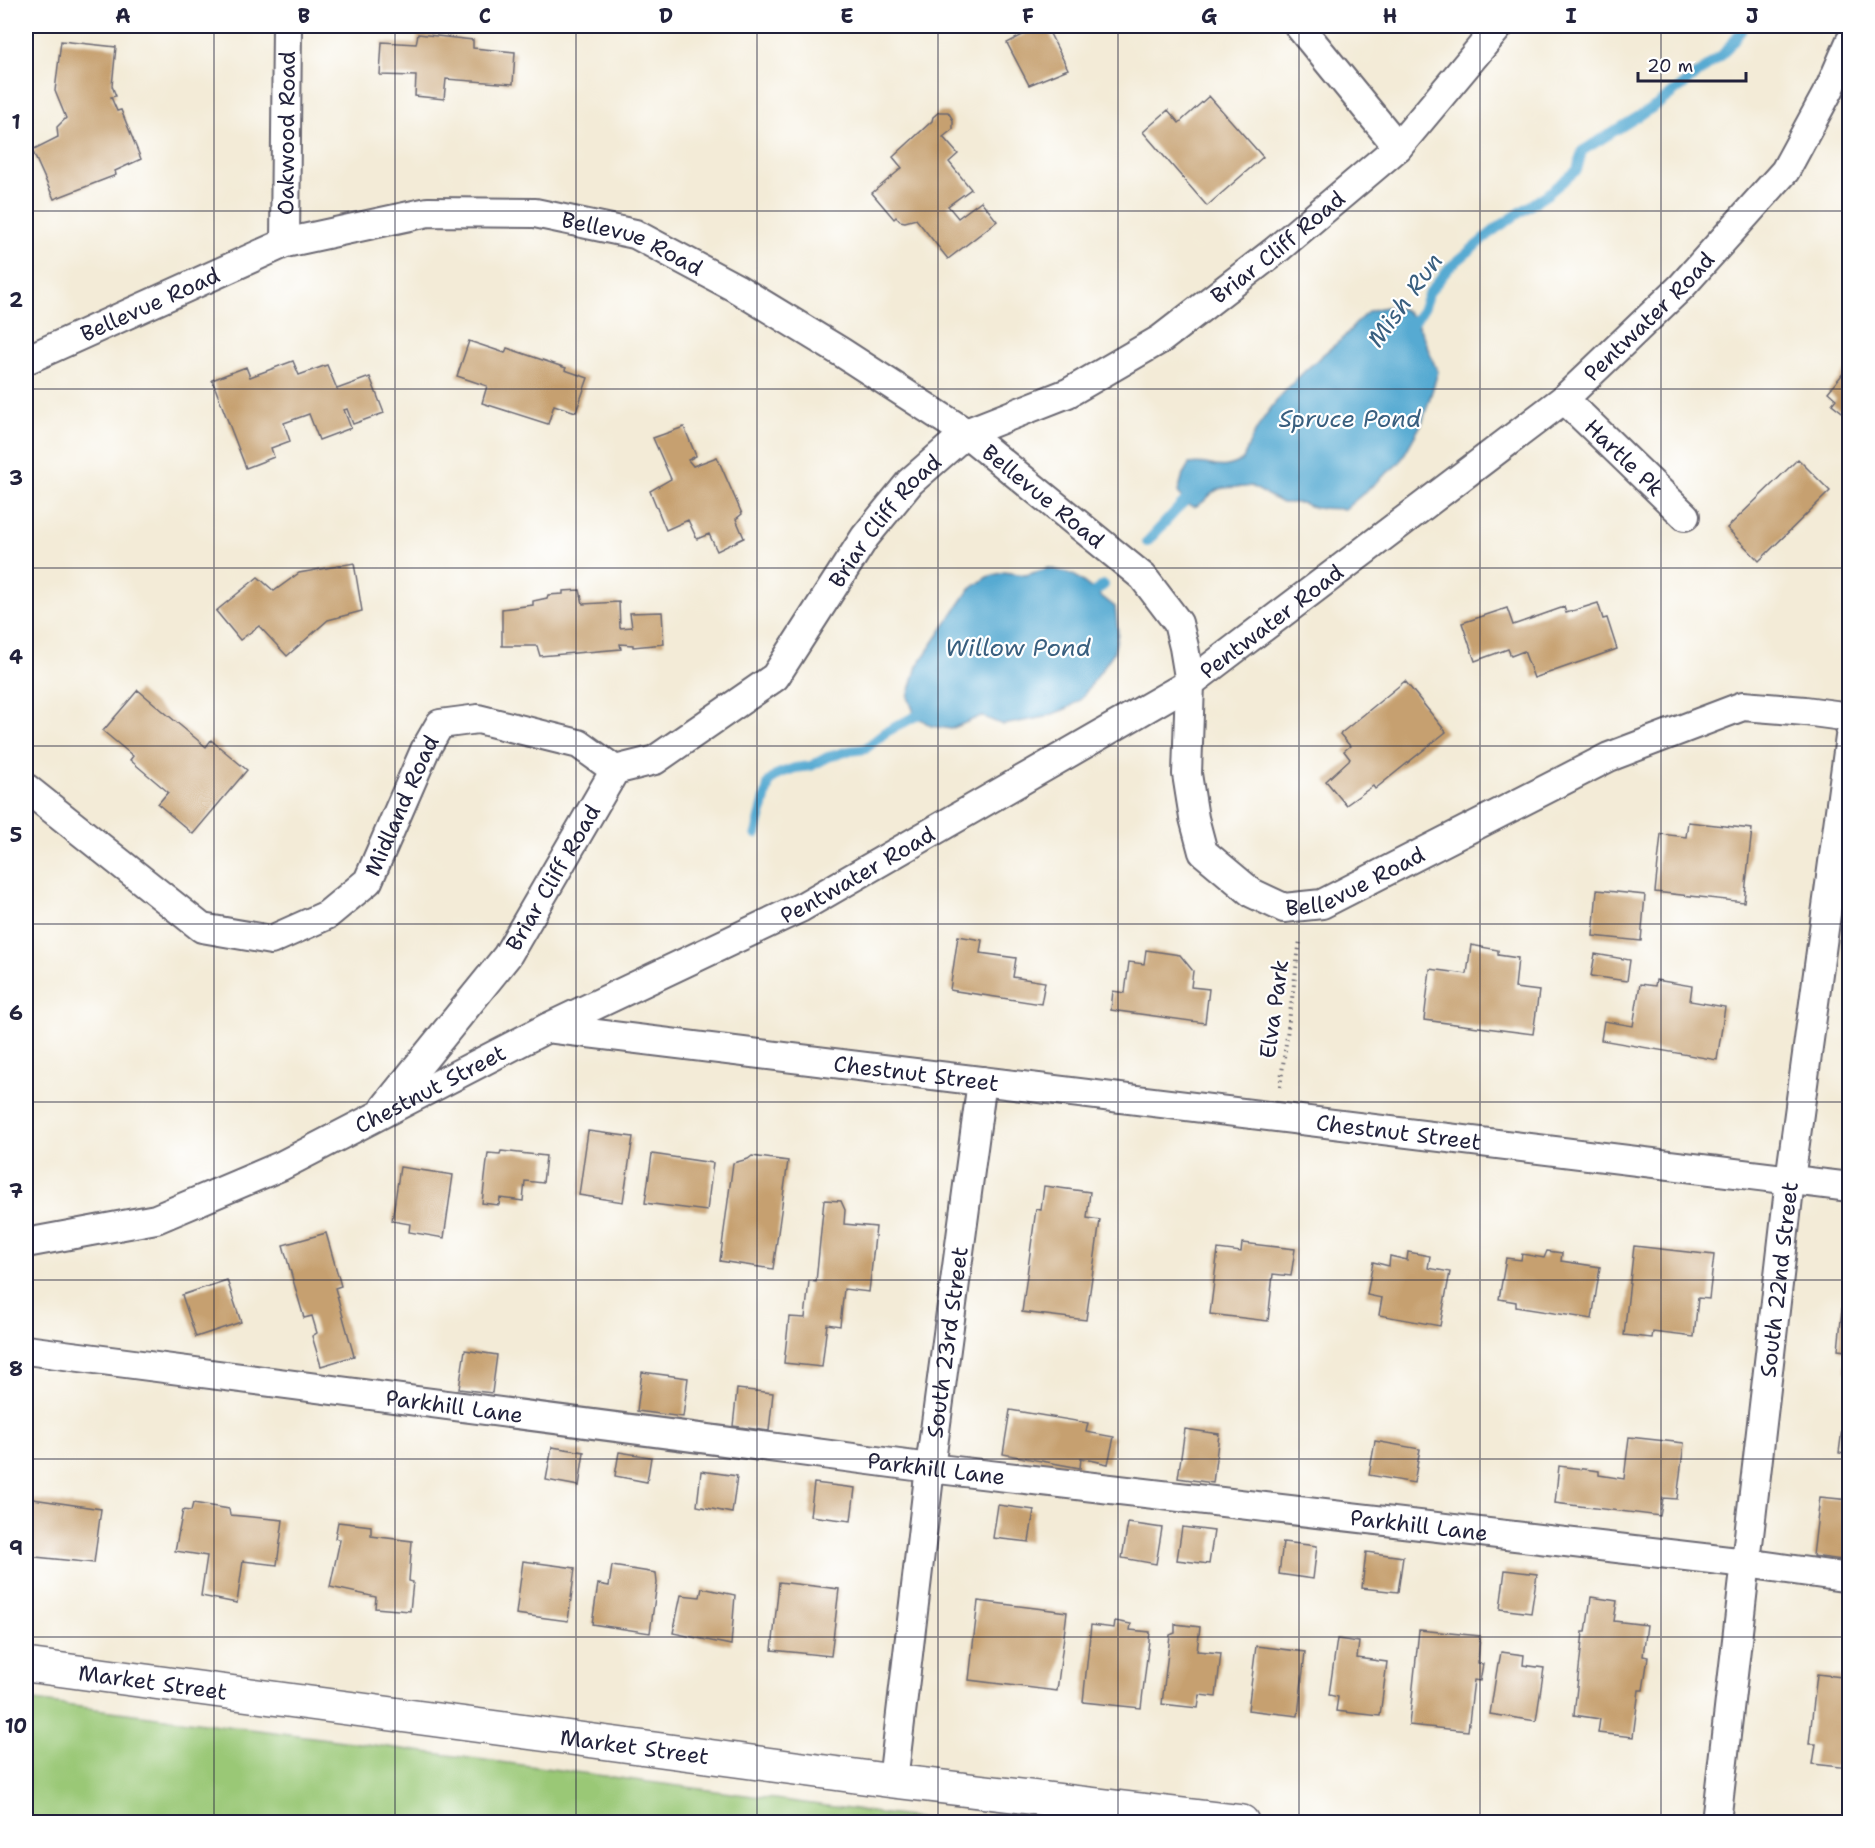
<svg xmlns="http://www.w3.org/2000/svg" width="1875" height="1848" font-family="'Shantell Sans',sans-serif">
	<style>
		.green { fill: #9ac876; stroke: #5e7558; stroke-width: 1.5 }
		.water { fill: #56aad2; stroke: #3c6686; stroke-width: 1.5 }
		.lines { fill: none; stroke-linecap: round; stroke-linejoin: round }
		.stream { stroke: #56aad2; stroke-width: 10 }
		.building { fill: #c6a070 }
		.lane-casing { stroke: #6b6872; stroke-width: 18 }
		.street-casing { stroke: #6b6872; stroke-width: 32 }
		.primary-casing { stroke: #6b6872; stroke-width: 36 }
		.path { stroke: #6b6872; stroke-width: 4; stroke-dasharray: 1.5 4.5; stroke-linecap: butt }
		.lane { stroke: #fff; stroke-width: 15 }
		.street { stroke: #fff; stroke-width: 28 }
		.primary { stroke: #fff; stroke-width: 33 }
		.grid { fill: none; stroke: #22223b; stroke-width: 1.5; stroke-opacity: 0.55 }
		.labels { text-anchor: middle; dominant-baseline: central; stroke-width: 4.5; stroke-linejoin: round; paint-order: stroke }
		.street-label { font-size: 22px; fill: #22223b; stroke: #fff }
		.water-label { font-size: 24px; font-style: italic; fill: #395f7f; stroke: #fff }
		.neatline { fill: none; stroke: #22223b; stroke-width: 2 }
		.grid-label { font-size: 20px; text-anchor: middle; font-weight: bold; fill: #22223b }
	</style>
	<rect width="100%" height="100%" fill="#fff"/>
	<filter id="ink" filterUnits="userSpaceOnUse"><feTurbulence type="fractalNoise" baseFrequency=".0167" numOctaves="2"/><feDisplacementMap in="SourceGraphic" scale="12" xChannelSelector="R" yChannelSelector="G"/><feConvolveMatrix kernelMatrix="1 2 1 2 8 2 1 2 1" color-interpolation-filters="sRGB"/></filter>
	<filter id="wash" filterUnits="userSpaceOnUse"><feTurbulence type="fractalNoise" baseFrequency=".008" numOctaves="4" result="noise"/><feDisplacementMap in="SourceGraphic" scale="24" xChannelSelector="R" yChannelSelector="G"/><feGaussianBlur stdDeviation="1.35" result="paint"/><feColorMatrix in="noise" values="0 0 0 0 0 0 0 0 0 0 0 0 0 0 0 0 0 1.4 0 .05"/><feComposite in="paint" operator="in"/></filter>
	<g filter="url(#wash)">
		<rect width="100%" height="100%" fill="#f3ebd7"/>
		<path class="green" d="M26 1700 351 1742 946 1822H26Z"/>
		<path class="water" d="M1386 307C1392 307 1399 307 1404 310 1423 322 1428 354 1438 372L1422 423 1400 462 1345 509 1315 508 1302 503H1282L1251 486C1239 489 1227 485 1217 490 1207 495 1207 503 1194 507L1185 504 1178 492 1183 474 1189 464C1213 459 1215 475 1243 460 1255 421 1287 386 1317 360 1325 352 1334 346 1342 339 1351 330 1358 319 1368 312 1373 309 1380 308 1386 307Z
			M1049 568 1074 575 1115 607 1118 633 1114 652 1081 699 1068 708 1045 717 1003 725 981 716 951 729 931 726 915 715 908 697 917 666 969 590 987 577 1004 572 1026 575Z"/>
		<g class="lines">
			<path class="stream" d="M1407 332 1422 311 1429 293 1449 268 1497 228 1549 193 1577 170 1582 151 1657 105 1722 55 1745 26
				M1147 542 1192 493
				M1084 599 1104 585
				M756 834 769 782 778 774 795 768 811 766 828 757 849 751 865 749 886 732 927 710"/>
		</g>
		<g id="blocks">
			<path class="building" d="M1040 26H1046L1068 69 1029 85 1007 43Z
				M418 34 473 40V48L515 52 513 84 446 79 444 99 415 96 416 76 380 75 382 42 416 44Z
				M61 41 116 47 112 86 116 96 111 97 117 111 121 110 141 159 115 171 116 175 54 199 32 150 58 137 57 127 66 118 55 91Z
				M1209 96 1263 157 1207 206 1143 132 1168 110 1179 123Z
				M939 112H948L953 120V129L943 137 958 154 949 162 971 189 948 206 958 218 981 201 997 221 948 259 916 219 905 222 900 221 896 217 894 219 872 193 902 168 893 157 932 121 933 117Z
				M469 341 505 353 507 348 566 368 565 370 588 378 576 412 554 405 548 424 482 403 487 386 457 376Z
				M293 361 299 375 327 365 337 389 370 377 384 413 353 424 347 409 344 410 351 428 319 440 309 414 284 423 290 441 271 448 274 457 246 468 212 380 246 367 250 377Z
				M1850 365V418L1832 404 1836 399 1828 392Z
				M684 427 696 456 688 460 693 466 717 457 742 514 736 519 744 538 717 551 709 534 697 539 688 520 666 530 650 491 671 479 653 438Z
				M1798 459 1830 491 1759 561 1727 528Z
				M354 563 362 611 328 620 287 656 259 626 240 640 216 611 258 577 274 591 299 573Z
				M580 590 583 604 619 602 620 628 632 627 630 613 662 612 664 644 633 647V645L620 644 621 649 540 656 537 646H502V609L533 605V601L547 598 548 595 563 594V591Z
				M1598 603 1603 619 1607 618 1617 649 1534 678 1524 651 1511 656 1508 649 1475 661 1462 623 1507 608 1513 625 1564 607 1566 613Z
				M1405 681 1446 732 1375 789 1373 786 1346 805 1326 781 1350 759 1344 751 1350 746 1340 734Z
				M138 690 206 747 211 740 247 770 193 834 158 804 168 792 130 760 133 756 103 731Z
				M1688 822 1752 829 1744 902 1655 892 1661 834 1686 837Z
				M1597 890 1645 895 1641 941 1593 936Z
				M958 936 982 940 980 953 1016 958 1013 977 1045 982 1041 1004 950 990Z
				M1471 945 1498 950V955L1518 958 1515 988 1539 991 1533 1034 1424 1020 1430 969 1467 974Z
				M1146 950 1180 955 1193 971 1191 987 1209 989 1205 1023 1111 1010 1113 991 1125 993 1129 962 1144 964Z
				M1595 954 1630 960 1627 981 1591 976Z
				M1656 980 1692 986 1690 1001 1725 1007 1717 1060 1601 1040 1604 1021 1633 1026 1640 984 1655 986Z
				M588 1131 633 1137 623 1202 579 1195Z
				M501 1151 546 1156 543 1183 525 1181 523 1201 500 1198 499 1205 482 1203 488 1153 500 1154Z
				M652 1154 713 1163 707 1211 645 1203Z
				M752 1156 788 1161 773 1269 720 1261 733 1163 748 1159Z
				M400 1167 453 1175 444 1238 409 1232 410 1224 392 1221Z
				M1044 1186 1090 1192 1087 1218 1100 1220 1086 1320 1022 1312 1036 1209 1041 1210Z
				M824 1200 841 1201 845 1210 844 1224 876 1227 869 1292 844 1289 840 1326 827 1324 822 1367 784 1363 789 1317 805 1318 809 1281 816 1282Z
				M326 1233 341 1286 335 1288 354 1356 321 1366 312 1336 317 1333 312 1316 304 1318 283 1245Z
				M1242 1243 1295 1249 1291 1276 1273 1274 1268 1321 1210 1314 1218 1249 1241 1252Z
				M1634 1246 1714 1255 1709 1299 1698 1298 1694 1337 1653 1332 1652 1338 1624 1335Z
				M1547 1251 1562 1253 1561 1261 1600 1267 1592 1319 1516 1307V1302L1499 1299 1506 1258 1521 1260 1522 1254 1544 1258Z
				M1408 1252 1430 1256 1428 1268 1450 1272 1440 1326 1379 1315 1382 1298 1367 1295 1373 1262 1389 1266 1390 1256 1407 1260Z
				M1850 1276V1373L1844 1372 1846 1351 1838 1350 1845 1280Z
				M227 1280 241 1322 196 1337 182 1295Z
				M465 1350 497 1355 492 1393 459 1389Z
				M642 1372 688 1378 683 1417 637 1411Z
				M737 1389 773 1393 769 1431 733 1426Z
				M1847 1390H1850V1455L1839 1453Z
				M1010 1410 1088 1423 1086 1432 1114 1437 1108 1464 1081 1458 1080 1468 1003 1454Z
				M1185 1429 1219 1434 1213 1483 1178 1478Z
				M1629 1437 1684 1443 1677 1499 1663 1498 1660 1516 1555 1503 1559 1466 1599 1471V1475L1624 1479Z
				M1375 1441 1420 1449 1414 1483 1369 1475Z
				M552 1447 584 1452 579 1486 546 1480Z
				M619 1452 651 1457 647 1482 615 1476Z
				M701 1471 737 1476 732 1513 697 1506Z
				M814 1483 855 1488 851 1521 810 1516Z
				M1820 1497 1850 1500V1561L1813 1556Z
				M26 1498 101 1509 94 1563 26 1556Z
				M193 1503 229 1509 230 1515 283 1520 277 1565 243 1561 237 1603 201 1596 207 1556 175 1551 183 1510 191 1511Z
				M998 1505 1034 1510 1029 1542 993 1538Z
				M338 1522 371 1526V1536L412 1541 409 1581 413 1582 410 1611 375 1608 376 1597 330 1587 340 1540 335 1538Z
				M1128 1523 1162 1528 1156 1564 1122 1558Z
				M1182 1527 1214 1531 1209 1564 1177 1560Z
				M1283 1542 1317 1546 1313 1579 1279 1574Z
				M1366 1552 1403 1557 1398 1592 1362 1588Z
				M523 1561 575 1568 568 1621 516 1614Z
				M612 1566 656 1573 657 1583 650 1633 592 1624 598 1584 609 1586Z
				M1505 1570 1537 1574 1531 1613 1500 1609Z
				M779 1582 839 1589 831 1656 772 1650Z
				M702 1588 735 1595 731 1645 673 1633 681 1595 700 1597Z
				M1591 1597 1617 1601 1614 1621 1647 1625 1643 1656 1648 1657 1643 1690H1639L1633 1737 1598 1733 1600 1719 1574 1715 1583 1632H1586Z
				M978 1601 1067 1612 1057 1691 969 1680Z
				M1115 1621 1131 1624 1130 1630 1150 1632 1141 1708 1083 1702 1091 1625 1114 1628Z
				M1175 1624 1200 1627 1197 1651 1221 1653 1216 1697 1200 1695 1198 1708 1162 1704 1170 1635 1175 1633Z
				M1419 1630 1480 1636 1478 1663 1483 1664 1480 1681 1474 1680 1468 1731 1409 1725Z
				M1337 1639 1359 1642 1357 1658 1387 1662 1380 1716 1336 1711 1338 1697 1329 1695Z
				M1256 1646 1305 1652 1298 1716 1248 1710Z
				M1501 1652 1524 1655 1523 1665 1544 1668 1536 1721 1490 1714 1498 1663H1499Z
				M1817 1674 1850 1678V1768L1813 1764 1816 1744H1809Z"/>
		</g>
	</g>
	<g filter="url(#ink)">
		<use href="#blocks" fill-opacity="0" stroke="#6b6872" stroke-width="1.5"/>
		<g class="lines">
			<g class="lane-casing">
				<path id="lane" d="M1059 1822 1061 1801"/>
			</g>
			<g class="street-casing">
				<g id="street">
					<path d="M1299 26 1398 147"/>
					<path id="s1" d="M285 243 287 26"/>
					<path id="s2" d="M26 360 285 243 428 212 535 213 635 234 736 288 841 352 966 433 1143 577 1178 623 1184 647 1190 683 1187 774 1194 818 1203 852 1252 893 1284 908 1322 904 1609 757 1743 706 1805 711 1850 717"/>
					<path id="s3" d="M1564 399 1685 516"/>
					<path id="s4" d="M26 788 202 928 271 940 327 915 368 881 425 750 440 724 478 719 579 744 615 770"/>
					<path id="s5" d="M547 1028 1850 1187"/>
					<path id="s6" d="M385 1107 507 956 615 770 655 760 775 677 865 537 910 482 966 433 1068 393 1161 339 1275 251 1398 147 1499 26"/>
					<path id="s7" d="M26 1243 156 1219 281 1166 547 1028 802 907 1190 683 1564 399 1682 286 1785 171 1830 88 1850 42"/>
					<path id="s8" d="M26 1350 930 1468 1746 1563 1850 1578"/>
					<path id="s9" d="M893 1781 930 1468 982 1081"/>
					<path id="s10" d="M1716 1822 1790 1180 1850 737"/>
				</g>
			</g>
			<g class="primary-casing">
				<g id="primary">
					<path id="s11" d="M26 1665 893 1781 1242 1822"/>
				</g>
			</g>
			<path class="path" d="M1280 1087 1300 940"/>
			<use href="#lane" class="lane"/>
			<use href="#street" class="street"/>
			<use href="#primary" class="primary"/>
		</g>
	</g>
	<path class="grid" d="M214 26V1822M395 26V1822M576 26V1822M757 26V1822M938 26V1822M1118 26V1822M1299 26V1822M1480 26V1822M1661 26V1822M26 211H1850M26 389H1850M26 568H1850M26 746H1850M26 924H1850M26 1102H1850M26 1280H1850M26 1459H1850M26 1637H1850"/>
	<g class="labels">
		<g class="street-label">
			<text stroke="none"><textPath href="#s1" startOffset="110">Oakwood Road</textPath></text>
			<text stroke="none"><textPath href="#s2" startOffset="640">Bellevue Road</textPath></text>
			<text stroke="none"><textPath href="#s6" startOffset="1274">Briar Cliff Road</textPath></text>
			<text stroke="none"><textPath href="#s2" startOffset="136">Bellevue Road</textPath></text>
			<text stroke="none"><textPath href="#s7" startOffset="1886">Pentwater Road</textPath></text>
			<text stroke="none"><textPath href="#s3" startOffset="84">Hartle Pk</textPath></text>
			<text stroke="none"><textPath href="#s2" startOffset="1126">Bellevue Road</textPath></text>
			<text stroke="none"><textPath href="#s6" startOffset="788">Briar Cliff Road</textPath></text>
			<text stroke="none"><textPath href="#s7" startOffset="1400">Pentwater Road</textPath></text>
			<text stroke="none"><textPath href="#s4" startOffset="492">Midland Road</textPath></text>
			<text stroke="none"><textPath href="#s7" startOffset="914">Pentwater Road</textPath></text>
			<text stroke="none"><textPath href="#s2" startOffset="1720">Bellevue Road</textPath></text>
			<text stroke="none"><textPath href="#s6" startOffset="285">Briar Cliff Road</textPath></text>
			<text transform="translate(1274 1009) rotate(-82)">Elva Park</text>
			<text stroke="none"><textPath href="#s5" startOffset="372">Chestnut Street</textPath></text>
			<text stroke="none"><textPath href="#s7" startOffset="436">Chestnut Street</textPath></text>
			<text stroke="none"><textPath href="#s5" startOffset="858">Chestnut Street</textPath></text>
			<text stroke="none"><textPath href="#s10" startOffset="546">South 22nd Street</textPath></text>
			<text stroke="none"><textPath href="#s9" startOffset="442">South 23rd Street</textPath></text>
			<text stroke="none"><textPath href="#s8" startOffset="432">Parkhill Lane</textPath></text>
			<text stroke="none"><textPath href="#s8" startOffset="918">Parkhill Lane</textPath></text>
			<text stroke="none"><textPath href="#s8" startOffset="1404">Parkhill Lane</textPath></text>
			<text stroke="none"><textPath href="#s11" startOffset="128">Market Street</textPath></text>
			<text stroke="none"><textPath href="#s11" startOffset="614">Market Street</textPath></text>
		</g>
		<g class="water-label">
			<text transform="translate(1405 300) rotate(-54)">Mish Run</text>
			<text x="1350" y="419">Spruce Pond</text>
			<text x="1018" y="648">Willow Pond</text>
		</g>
	</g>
	<rect width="1875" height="1848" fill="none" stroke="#fff" stroke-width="66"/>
	<path d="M1638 72v9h108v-9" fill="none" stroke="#22223b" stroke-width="3"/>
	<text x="1647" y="72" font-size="18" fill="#22223b" stroke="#ffffff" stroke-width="4.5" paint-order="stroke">20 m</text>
	<rect x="33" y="33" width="1809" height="1782" class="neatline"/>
	<g class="grid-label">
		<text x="123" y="23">A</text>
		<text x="304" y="23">B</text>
		<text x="485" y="23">C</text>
		<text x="666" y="23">D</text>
		<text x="847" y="23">E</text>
		<text x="1028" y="23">F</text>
		<text x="1209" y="23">G</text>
		<text x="1390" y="23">H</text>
		<text x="1571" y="23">I</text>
		<text x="1752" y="23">J</text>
		<text x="16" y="129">1</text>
		<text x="16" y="307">2</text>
		<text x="16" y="485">3</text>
		<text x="16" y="664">4</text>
		<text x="16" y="842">5</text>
		<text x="16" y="1020">6</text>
		<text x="16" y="1198">7</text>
		<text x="16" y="1376">8</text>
		<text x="16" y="1555">9</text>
		<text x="16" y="1733">10</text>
	</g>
</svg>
